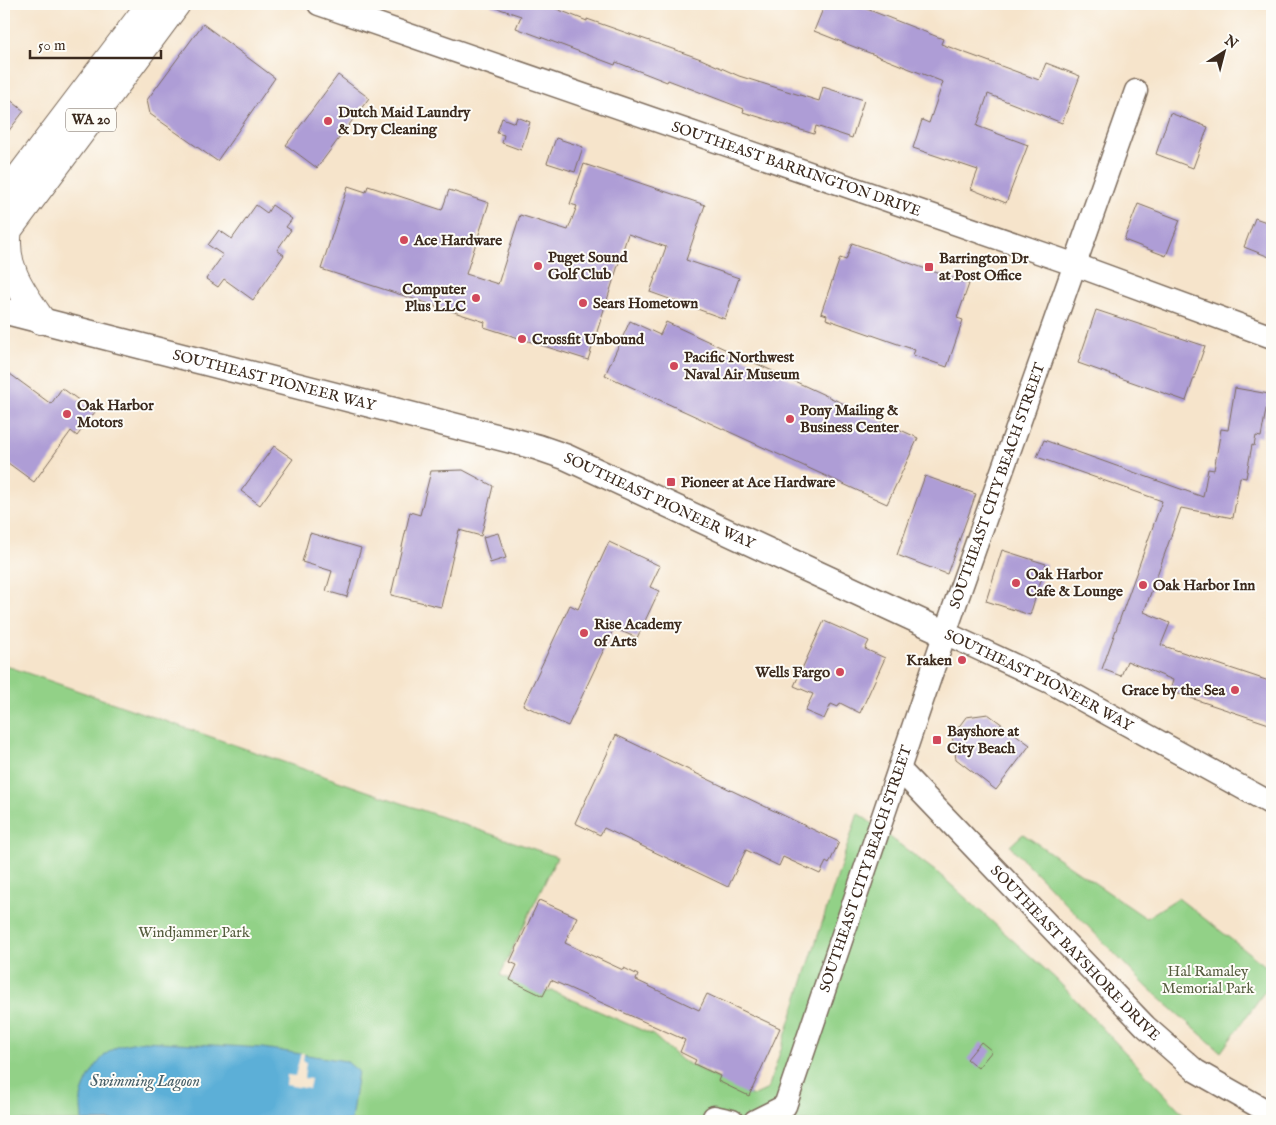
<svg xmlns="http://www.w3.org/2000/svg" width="1276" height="1125" font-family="'IM FELL English',serif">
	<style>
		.green { fill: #92d187; stroke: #667e52 }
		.water { fill: #5cafd7; stroke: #4c6c7a }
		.pier { fill: #f6e4cb }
		.building { fill: #ae9dd6 }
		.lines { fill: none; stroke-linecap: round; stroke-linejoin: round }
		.tertiary-casing { stroke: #7c6b5b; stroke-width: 25 }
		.secondary-casing { stroke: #7c6b5b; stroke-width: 28 }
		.primary-casing { stroke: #7c6b5b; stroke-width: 30 }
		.tertiary { stroke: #fff; stroke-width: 22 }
		.secondary { stroke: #fff; stroke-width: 25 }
		.primary { stroke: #fff; stroke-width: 28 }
		.poi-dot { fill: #d1495b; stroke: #fdfcf7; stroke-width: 2 }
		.labels { text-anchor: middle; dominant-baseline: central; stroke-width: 4; stroke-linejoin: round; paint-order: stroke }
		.shield { fill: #fdfcf7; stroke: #75695f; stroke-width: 1 }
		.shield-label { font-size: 14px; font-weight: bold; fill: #3b2a1e }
		.poi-label { font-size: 15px; font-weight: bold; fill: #3b2a1e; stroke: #fdfcf7; text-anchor: start }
		.street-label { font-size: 15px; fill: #3b2a1e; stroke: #fdfcf7 }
		.park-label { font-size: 15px; fill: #555c3e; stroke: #fdfcf7 }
		.water-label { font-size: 16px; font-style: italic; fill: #485f68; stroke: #fdfcf7 }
	</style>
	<rect width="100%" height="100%" fill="#fdfcf7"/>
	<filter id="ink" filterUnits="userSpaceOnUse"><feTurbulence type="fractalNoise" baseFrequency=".02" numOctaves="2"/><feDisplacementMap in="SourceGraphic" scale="10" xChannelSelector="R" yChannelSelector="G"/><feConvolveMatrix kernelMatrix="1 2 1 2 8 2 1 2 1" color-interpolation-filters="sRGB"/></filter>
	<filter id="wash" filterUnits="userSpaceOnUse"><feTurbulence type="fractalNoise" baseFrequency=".0096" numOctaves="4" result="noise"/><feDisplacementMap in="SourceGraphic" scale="20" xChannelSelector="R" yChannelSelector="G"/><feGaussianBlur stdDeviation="1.12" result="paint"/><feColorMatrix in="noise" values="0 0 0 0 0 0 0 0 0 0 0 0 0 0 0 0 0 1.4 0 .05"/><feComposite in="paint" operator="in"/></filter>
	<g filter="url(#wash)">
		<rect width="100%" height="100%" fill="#f6e4cb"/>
		<path class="green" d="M4 665 557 857 500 975 541 992 553 991 653 1035 681 1060 753 1096 768 1089 858 813 939 874 1056 979 1190 1121H4Z
			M1023 834 1146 918 1178 898 1272 971V981L1221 1052 1147 987 1010 846Z"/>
		<path class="water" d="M144 1041 263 1048 346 1061 358 1071 351 1121H82C82 1114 80 1105 81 1098 83 1084 98 1059 110 1051 119 1044 133 1043 144 1041Z"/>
		<path class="pier" d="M301 1053H304L303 1061 306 1062 304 1078 311 1079 309 1089 286 1085 287 1075 295 1076Z"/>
		<g id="blocks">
			<path class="building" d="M492 4H544L587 21V19L701 59 739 76 819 101 823 87 864 100 852 138 816 126 814 134 743 112 744 109 668 80 667 82 616 62 615 65 516 28 521 16 491 6Z
				M825 4H854L943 39 941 44 1039 80 1046 63 1080 76 1062 123 988 94 977 126 1028 145 1006 203 971 189 978 170 913 148 922 120 929 123 943 82 814 31Z
				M203 24 275 78 217 161 150 114 147 100Z
				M338 75 369 98 317 168 286 145Z
				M4 95 24 111 4 137Z
				M1170 113 1208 127 1193 168 1156 154Z
				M517 117 530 122 521 150 502 143 504 135 497 133 502 118 515 123Z
				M556 138 583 147 575 172 547 163Z
				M584 164 705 205 686 260 739 278 725 319 650 292 666 247 628 234 588 360 484 327 485 322 321 269 348 186 366 192 368 186 442 210 449 190 489 203 466 274 498 284 520 215 568 230 577 206 570 204Z
				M1138 204 1180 220 1166 256 1124 240Z
				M256 205 267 213 272 205 292 219 286 227 291 230 277 250 284 255 253 300 224 279 218 287 206 279 223 255 208 245 219 230 232 239Z
				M1255 218 1272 224V258L1244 247Z
				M852 243 969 284 957 318 963 320 947 367 913 355 915 350 826 319 827 315 821 313 840 258 846 260Z
				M1096 310 1205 346 1186 401 1078 363Z
				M630 321 660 335 666 322 918 438 887 504 605 375Z
				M10 374 51 404 62 388 95 412 77 436 71 431 34 482 4 460V383Z
				M1235 388 1269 394 1261 437 1256 436 1254 446 1252 445 1246 478 1240 477 1233 518 1181 508 1144 612 1170 623 1161 645 1272 682V725L1170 691 1173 680 1127 661 1121 676 1102 669 1162 501 1037 457 1044 440 1203 497 1208 469 1214 470 1221 429 1228 430Z
				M274 446 293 459 260 505 241 491Z
				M463 470 493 486 481 536 459 530 441 607 391 595 410 512 420 515 431 471Z
				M925 476 976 494 947 574 897 555Z
				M310 533 361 548 347 597 326 591 332 571 302 562Z
				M498 533 506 558 490 563 483 537Z
				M609 542 660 566 650 587 659 591 637 638 614 628 568 726 523 705 570 605 578 609Z
				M1002 550 1046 564 1030 615 986 601Z
				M824 621 869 641 865 649 885 658 860 713 840 703 838 707 831 704 824 719 805 711 813 694 794 686Z
				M988 714 1030 745 996 790 956 759 952 736 966 717Z
				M616 735 839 842 829 864 826 862 820 874 783 857 779 866 746 850 728 887 604 828 600 835 575 823Z
				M539 900 577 917 565 943 623 970 624 968 638 975 636 980 699 1010 707 994 780 1028 749 1096 718 1081 720 1076 694 1064 696 1060 680 1052 685 1040 551 980 543 996 510 980 517 965 510 962Z
				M981 1042 992 1051 978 1068 967 1059Z"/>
		</g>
	</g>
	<g filter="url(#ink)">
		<use href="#blocks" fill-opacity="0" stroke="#7c6b5b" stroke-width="1"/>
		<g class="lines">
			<g class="tertiary-casing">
				<g id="tertiary">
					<path id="s1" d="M319 4 1076 265 1272 337"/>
					<path id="s2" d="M945 633 1052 683 1272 804"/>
					<path id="s3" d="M899 769 1145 1026 1196 1071 1272 1114"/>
					<path d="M714 1117 732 1121"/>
					<path id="s4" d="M755 1121 785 1106 945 633 1136 91"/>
				</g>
			</g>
			<g class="secondary-casing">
				<g id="secondary">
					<path id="s5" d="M4 311 537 447 566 457 945 633"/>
				</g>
			</g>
			<g class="primary-casing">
				<path id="primary" d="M4 198 151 4
					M8 229C2 266 21 291 41 320
					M4 235 176 4"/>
			</g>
			<use href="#tertiary" class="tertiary"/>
			<use href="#secondary" class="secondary"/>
			<use href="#primary" class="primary"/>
		</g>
	</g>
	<g class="poi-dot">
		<circle cx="328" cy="121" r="5"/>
		<circle cx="404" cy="240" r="5"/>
		<circle cx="538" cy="266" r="5"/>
		<rect x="924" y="262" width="10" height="10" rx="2.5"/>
		<circle cx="476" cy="298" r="5"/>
		<circle cx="583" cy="303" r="5"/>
		<circle cx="522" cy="339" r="5"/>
		<circle cx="674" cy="366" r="5"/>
		<circle cx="67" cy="414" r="5"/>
		<circle cx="790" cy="419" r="5"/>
		<rect x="666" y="477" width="10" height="10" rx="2.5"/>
		<circle cx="1016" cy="583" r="5"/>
		<circle cx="1143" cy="585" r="5"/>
		<circle cx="584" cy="633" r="5"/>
		<circle cx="962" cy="660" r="5"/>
		<circle cx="840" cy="672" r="5"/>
		<circle cx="1235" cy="690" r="5"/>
		<rect x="932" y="735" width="10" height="10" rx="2.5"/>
	</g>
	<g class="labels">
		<rect class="shield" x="66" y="108.5" width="50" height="23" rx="4"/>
		<g class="shield-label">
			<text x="91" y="120">WA 20</text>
		</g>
		<g class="poi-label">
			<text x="338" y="112">Dutch Maid Laundry<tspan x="338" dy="17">&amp; Dry Cleaning</tspan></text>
			<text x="414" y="240">Ace Hardware</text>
			<text x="548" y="257">Puget Sound<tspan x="548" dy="17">Golf Club</tspan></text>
			<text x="939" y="258">Barrington Dr<tspan x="939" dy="17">at Post Office</tspan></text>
			<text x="466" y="289" text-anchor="end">Computer<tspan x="466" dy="17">Plus LLC</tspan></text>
			<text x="593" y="303">Sears Hometown</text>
			<text x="532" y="339">Crossfit Unbound</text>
			<text x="684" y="357">Pacific Northwest<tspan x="684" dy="17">Naval Air Museum</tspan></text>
			<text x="77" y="405">Oak Harbor<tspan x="77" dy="17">Motors</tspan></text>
			<text x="800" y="410">Pony Mailing &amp;<tspan x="800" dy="17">Business Center</tspan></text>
			<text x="681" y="482">Pioneer at Ace Hardware</text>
			<text x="1026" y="574">Oak Harbor<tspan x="1026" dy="17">Cafe &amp; Lounge</tspan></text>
			<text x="1153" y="585">Oak Harbor Inn</text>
			<text x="594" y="624">Rise Academy<tspan x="594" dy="17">of Arts</tspan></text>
			<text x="952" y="660" text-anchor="end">Kraken</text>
			<text x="830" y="672" text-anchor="end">Wells Fargo</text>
			<text x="1225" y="690" text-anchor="end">Grace by the Sea</text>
			<text x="947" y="731">Bayshore at<tspan x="947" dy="17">City Beach</tspan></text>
		</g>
		<g class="street-label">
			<text stroke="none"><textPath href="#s1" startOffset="505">SOUTHEAST BARRINGTON DRIVE</textPath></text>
			<text stroke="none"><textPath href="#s5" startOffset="279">SOUTHEAST PIONEER WAY</textPath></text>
			<text stroke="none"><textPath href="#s4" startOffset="689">SOUTHEAST CITY BEACH STREET</textPath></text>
			<text stroke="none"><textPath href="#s5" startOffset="684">SOUTHEAST PIONEER WAY</textPath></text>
			<text stroke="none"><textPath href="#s2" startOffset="105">SOUTHEAST PIONEER WAY</textPath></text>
			<text stroke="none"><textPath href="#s4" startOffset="284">SOUTHEAST CITY BEACH STREET</textPath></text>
			<text stroke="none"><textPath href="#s3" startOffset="255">SOUTHEAST BAYSHORE DRIVE</textPath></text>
		</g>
		<g class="park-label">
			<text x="194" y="932">Windjammer Park</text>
			<text x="1208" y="971">Hal Ramaley<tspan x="1208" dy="17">Memorial Park</tspan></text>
		</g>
		<g class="water-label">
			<text x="145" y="1082">Swimming Lagoon</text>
		</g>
	</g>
	<rect width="1276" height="1125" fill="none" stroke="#fdfcf7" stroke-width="20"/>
	<g transform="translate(1224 52) rotate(36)" stroke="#fdfcf7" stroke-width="4" paint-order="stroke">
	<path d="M0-4L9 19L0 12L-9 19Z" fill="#3b2a1e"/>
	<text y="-8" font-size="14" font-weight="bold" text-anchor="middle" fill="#3b2a1e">N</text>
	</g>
	<path d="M30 50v8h131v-8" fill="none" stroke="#3b2a1e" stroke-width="2.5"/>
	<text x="38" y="50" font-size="15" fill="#3b2a1e" stroke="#fdfcf7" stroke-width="4" paint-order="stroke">50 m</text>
</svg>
